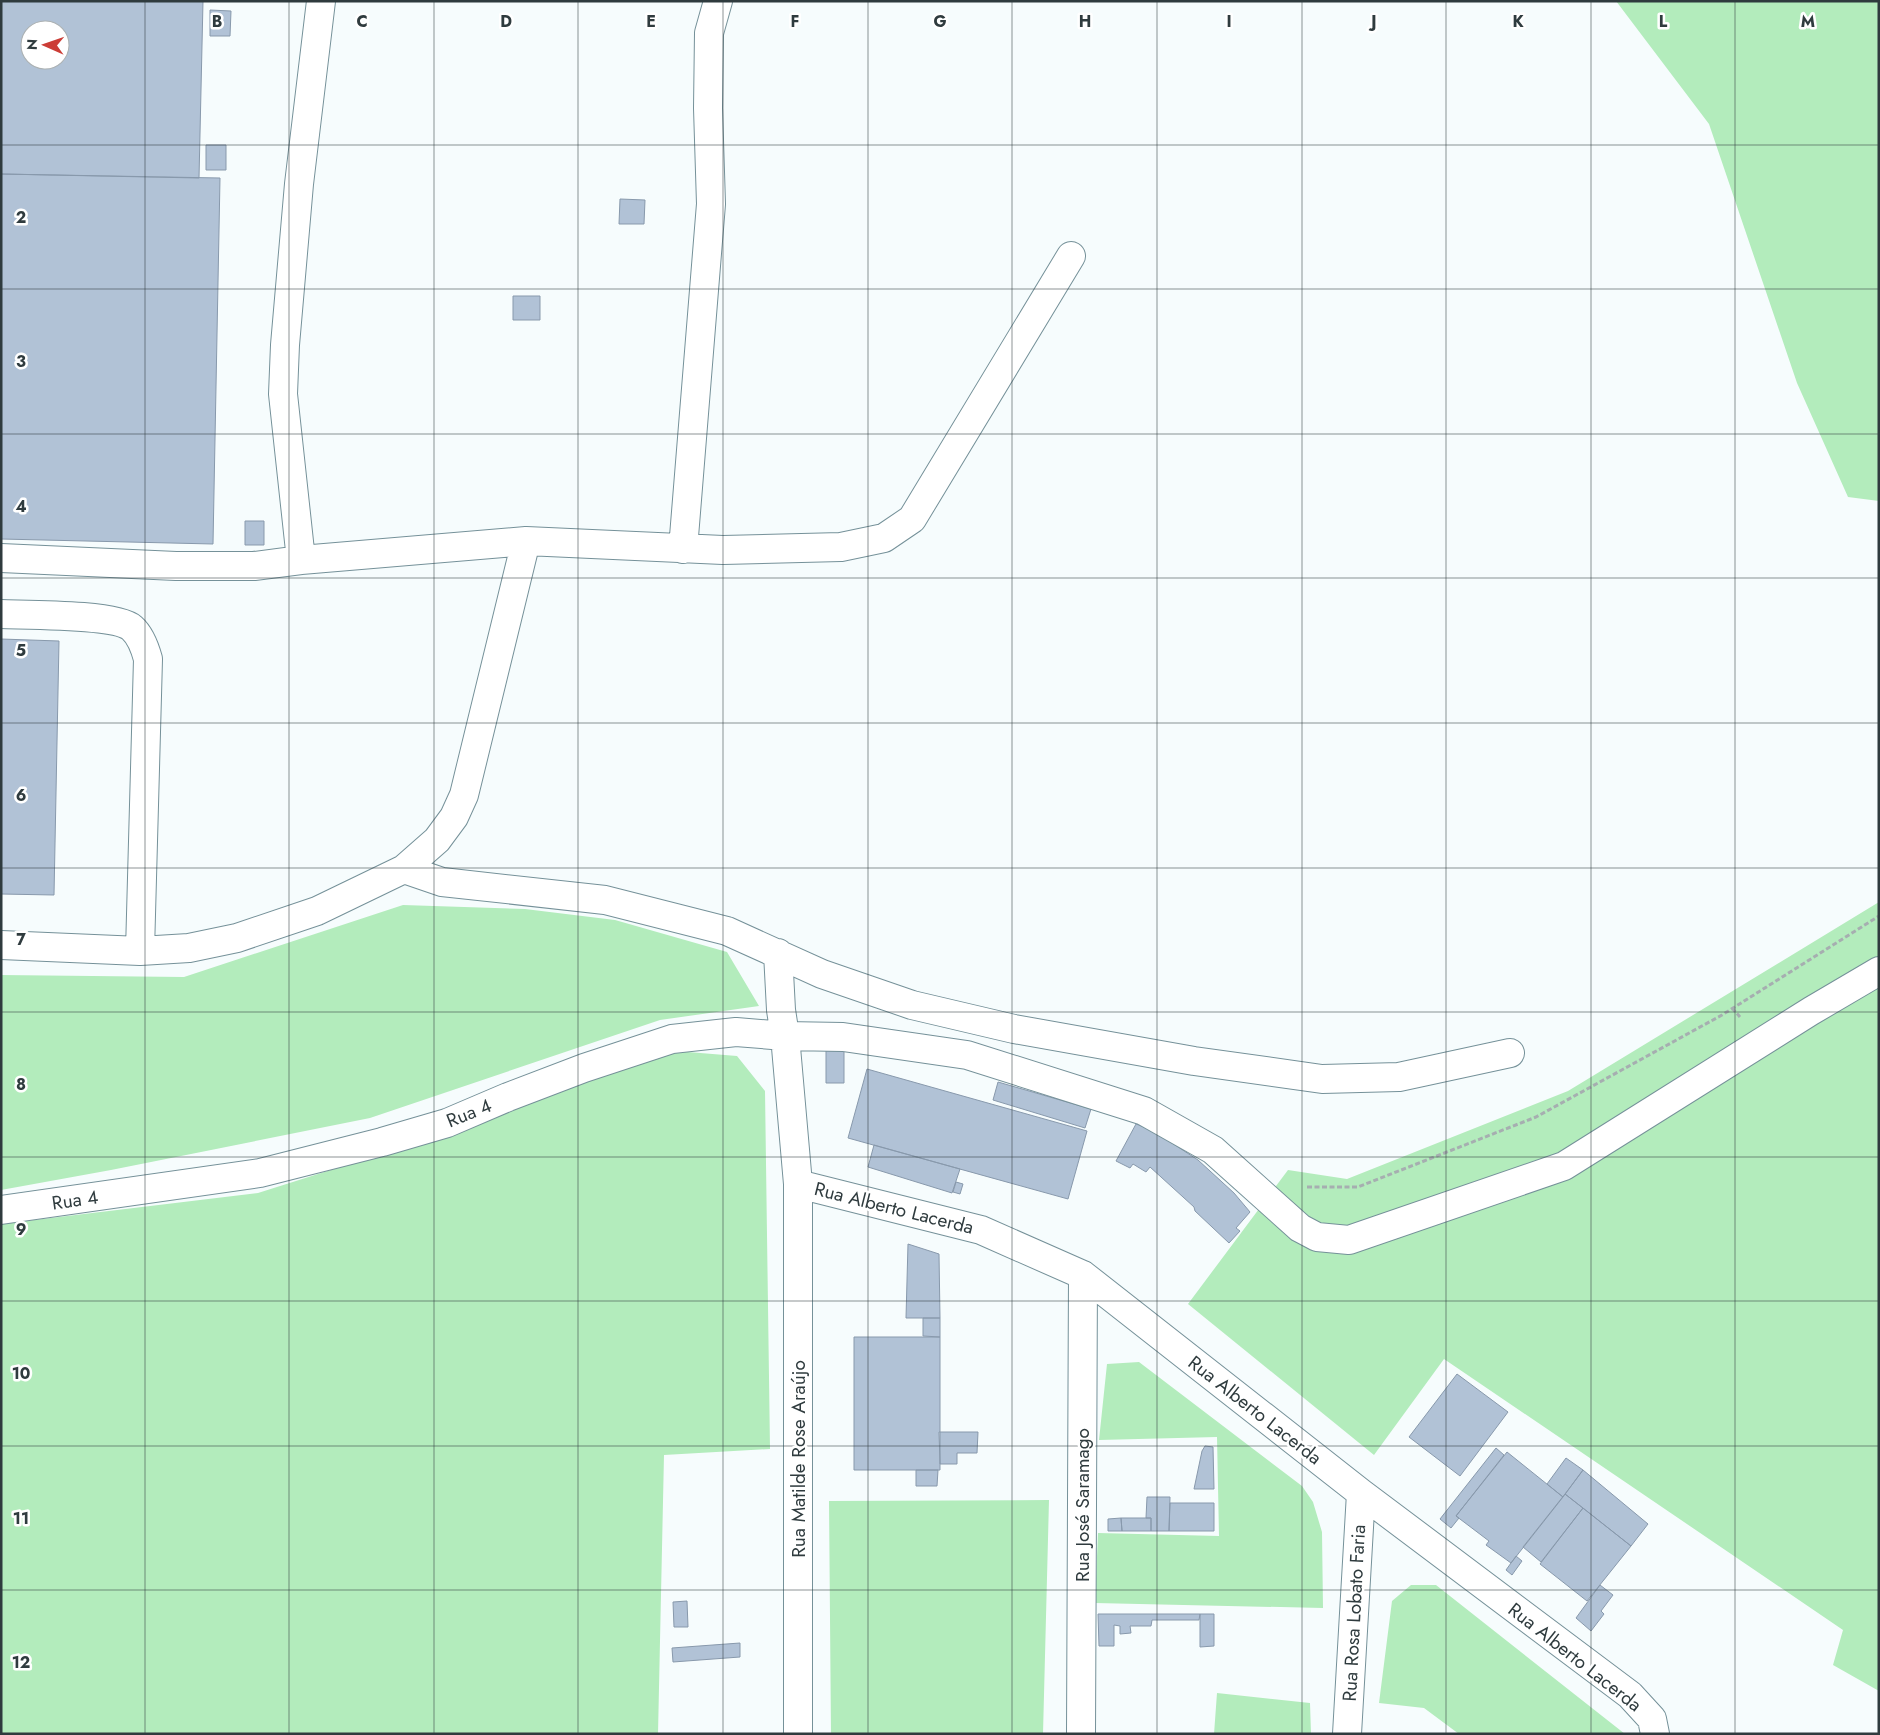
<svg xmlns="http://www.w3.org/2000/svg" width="1880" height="1735" font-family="Jost,sans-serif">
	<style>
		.green { fill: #b3ecbc }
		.building { fill: #b1c2d6; stroke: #8899ac; fill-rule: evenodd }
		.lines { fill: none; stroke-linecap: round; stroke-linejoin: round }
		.minor-casing { stroke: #759199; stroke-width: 30 }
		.path { stroke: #a6aeb0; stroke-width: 3; stroke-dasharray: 5 2.5; stroke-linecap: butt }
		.minor { stroke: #fff; stroke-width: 28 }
		.grid { fill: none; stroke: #2f3b3e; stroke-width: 1; stroke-opacity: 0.55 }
		.labels { text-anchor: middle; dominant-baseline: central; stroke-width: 5; stroke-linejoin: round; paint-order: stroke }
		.street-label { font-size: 19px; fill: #2f3b3e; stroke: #fff }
		.grid-label { font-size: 16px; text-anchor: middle; font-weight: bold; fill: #2f3b3e; stroke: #fff; stroke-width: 5; stroke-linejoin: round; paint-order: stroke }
	</style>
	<rect width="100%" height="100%" fill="#f6fcfd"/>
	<path class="green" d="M1616 1H1879V501L1848 497 1797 383 1709 124Z
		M1879 902V1691L1833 1665 1843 1630 1444 1359 1374 1455 1188 1304 1288 1170 1347 1179 1568 1091Z
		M403 905 525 909 615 920 727 952 759 1006 660 1020 370 1118 111 1170 1 1190V975L184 977Z
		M658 1052H688L737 1056 765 1091 770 1449 664 1455 658 1734H1V1224L258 1193 454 1131Z
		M1139 1362 1302 1486 1313 1502 1322 1532 1323 1608 1095 1603 1098 1533 1219 1536 1217 1437 1099 1440 1107 1364Z
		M1049 1500 1043 1734H831L829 1501Z
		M1411 1585H1436L1625 1734H1459L1424 1708 1379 1703 1392 1601Z
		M1217 1693 1310 1703 1311 1734H1214Z"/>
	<path class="building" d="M1 1H203L199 178 1 174ZM30 30H60V60H30Z
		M210 10 231 11 230 36H210Z
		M206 145H226V170H206Z
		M1 174 220 178 213 544 1 539Z
		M620 199 645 200 644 224H619Z
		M513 296H540V320H513Z
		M245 521H264V545H245Z
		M1 639 59 641 54 895 1 894Z
		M826 1049 844 1051V1083H826Z
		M867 1069 1087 1131 1068 1199 848 1138Z
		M998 1082 1091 1109 1085 1128 993 1100Z
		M1136 1124 1152 1130 1198 1160 1234 1193 1250 1212 1236 1228 1240 1231 1229 1243 1195 1211 1194 1207 1150 1167 1146 1172 1133 1164 1130 1168 1116 1161Z
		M874 1145 960 1169 952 1193 868 1167Z
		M956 1182 963 1184 960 1194 953 1192Z
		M908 1244 939 1254 940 1318H906Z
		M923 1318H940V1337L923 1336Z
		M854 1337H940V1470H854Z
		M1457 1374 1508 1412 1460 1476 1409 1437Z
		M939 1432H978L977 1453H957V1464H940Z
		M1205 1446 1213 1447 1214 1489H1194L1202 1451Z
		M1496 1448 1504 1455 1456 1516 1459 1518 1451 1528 1440 1519Z
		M1507 1452 1563 1497 1511 1563 1486 1545 1489 1541 1456 1516Z
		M1566 1458 1583 1470 1563 1497 1547 1484Z
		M916 1470H938L937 1486H916Z
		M1583 1470 1648 1524 1631 1546 1565 1494Z
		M1565 1494 1583 1508 1541 1562 1523 1547Z
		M1147 1497H1170L1169 1531H1151V1518H1146Z
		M1170 1503H1214V1531H1169Z
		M1583 1508 1631 1546 1587 1601 1540 1564Z
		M1121 1518H1151V1531H1122Z
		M1121 1518 1122 1531H1108V1519Z
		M1516 1556 1522 1561 1512 1575 1506 1570Z
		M1600 1585 1613 1595 1601 1611 1604 1614 1591 1631 1576 1618Z
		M687 1601 688 1627H674L673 1602Z
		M1098 1614H1200L1199 1620H1152L1151 1626H1130L1131 1633 1120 1634V1626L1114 1625V1646H1099Z
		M1200 1614H1214V1646L1200 1647Z
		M740 1643V1657L673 1662 672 1648Z"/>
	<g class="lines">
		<g class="minor-casing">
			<path id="minor" d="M526 541 723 550 841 547 884 538 912 519 1071 256
				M683 549 711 204 708 108 709 33 718 1
				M1 558 176 566H254L301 560 526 541 464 795 454 817 437 840 404 869 317 911 237 938 189 948 140 951 1 945
				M301 560 283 394 285 345 299 184 321 1
				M1 614C26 615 116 614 132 628 141 636 145 648 148 659L140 951
				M404 869 442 882 605 900 727 931 822 974 912 1005 1014 1029 1194 1061 1322 1079 1399 1077 1510 1053
				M778 953 781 1010 785 1036 798 1184V1734
				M798 1184 981 1230 1083 1275 1361 1493 1630 1695 1652 1719 1655 1734
				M1 1210 260 1173 382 1142 447 1123 508 1097 584 1068 672 1039 736 1032 785 1036 843 1037 967 1055 1144 1111 1213 1150 1300 1228 1317 1237 1349 1240 1564 1166 1811 1011 1879 971
				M1081 1734 1083 1275
				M1347 1734 1361 1493"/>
		</g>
		<path class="path" d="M1732 1008 1740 1017
			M1307 1187H1358L1536 1117 1722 1015 1879 916"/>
		<use href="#minor" class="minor"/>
	</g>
	<path class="grid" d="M145 1V1734M289 1V1734M434 1V1734M578 1V1734M723 1V1734M868 1V1734M1012 1V1734M1157 1V1734M1302 1V1734M1446 1V1734M1591 1V1734M1735 1V1734M1 145H1879M1 289H1879M1 434H1879M1 578H1879M1 723H1879M1 868H1879M1 1012H1879M1 1157H1879M1 1301H1879M1 1446H1879M1 1590H1879"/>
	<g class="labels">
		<g class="street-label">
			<text transform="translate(469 1113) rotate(-22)">Rua 4</text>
			<text transform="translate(75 1200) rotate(-8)">Rua 4</text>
			<text transform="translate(894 1208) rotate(14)">Rua Alberto Lacerda</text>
			<text transform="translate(1255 1410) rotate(38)">Rua Alberto Lacerda</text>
			<text transform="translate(798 1459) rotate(-90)">Rua Matilde Rose Araújo</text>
			<text transform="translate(1082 1505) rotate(-90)">Rua José Saramago</text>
			<text transform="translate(1354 1613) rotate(-87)">Rua Rosa Lobato Faria</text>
			<text transform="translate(1575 1657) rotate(38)">Rua Alberto Lacerda</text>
		</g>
	</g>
	<g class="grid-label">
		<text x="217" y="27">B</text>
		<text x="362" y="27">C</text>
		<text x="506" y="27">D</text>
		<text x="651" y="27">E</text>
		<text x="795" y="27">F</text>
		<text x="940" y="27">G</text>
		<text x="1085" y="27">H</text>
		<text x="1229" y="27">I</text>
		<text x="1374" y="27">J</text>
		<text x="1518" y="27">K</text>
		<text x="1663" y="27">L</text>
		<text x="1808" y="27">M</text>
		<text x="21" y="223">2</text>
		<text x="21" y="367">3</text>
		<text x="21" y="512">4</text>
		<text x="21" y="656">5</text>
		<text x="21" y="801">6</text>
		<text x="21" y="945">7</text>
		<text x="21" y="1090">8</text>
		<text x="21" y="1235">9</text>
		<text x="21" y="1379">10</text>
		<text x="21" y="1524">11</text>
		<text x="21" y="1668">12</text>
	</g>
	<rect width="1880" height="1735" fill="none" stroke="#2f3b3e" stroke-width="5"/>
	<g transform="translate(45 45) rotate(272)"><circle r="24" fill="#ffffff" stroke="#acb1b2"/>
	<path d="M0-4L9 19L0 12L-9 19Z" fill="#cc3d36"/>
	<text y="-8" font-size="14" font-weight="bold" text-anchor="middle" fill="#2f3b3e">N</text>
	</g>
</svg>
